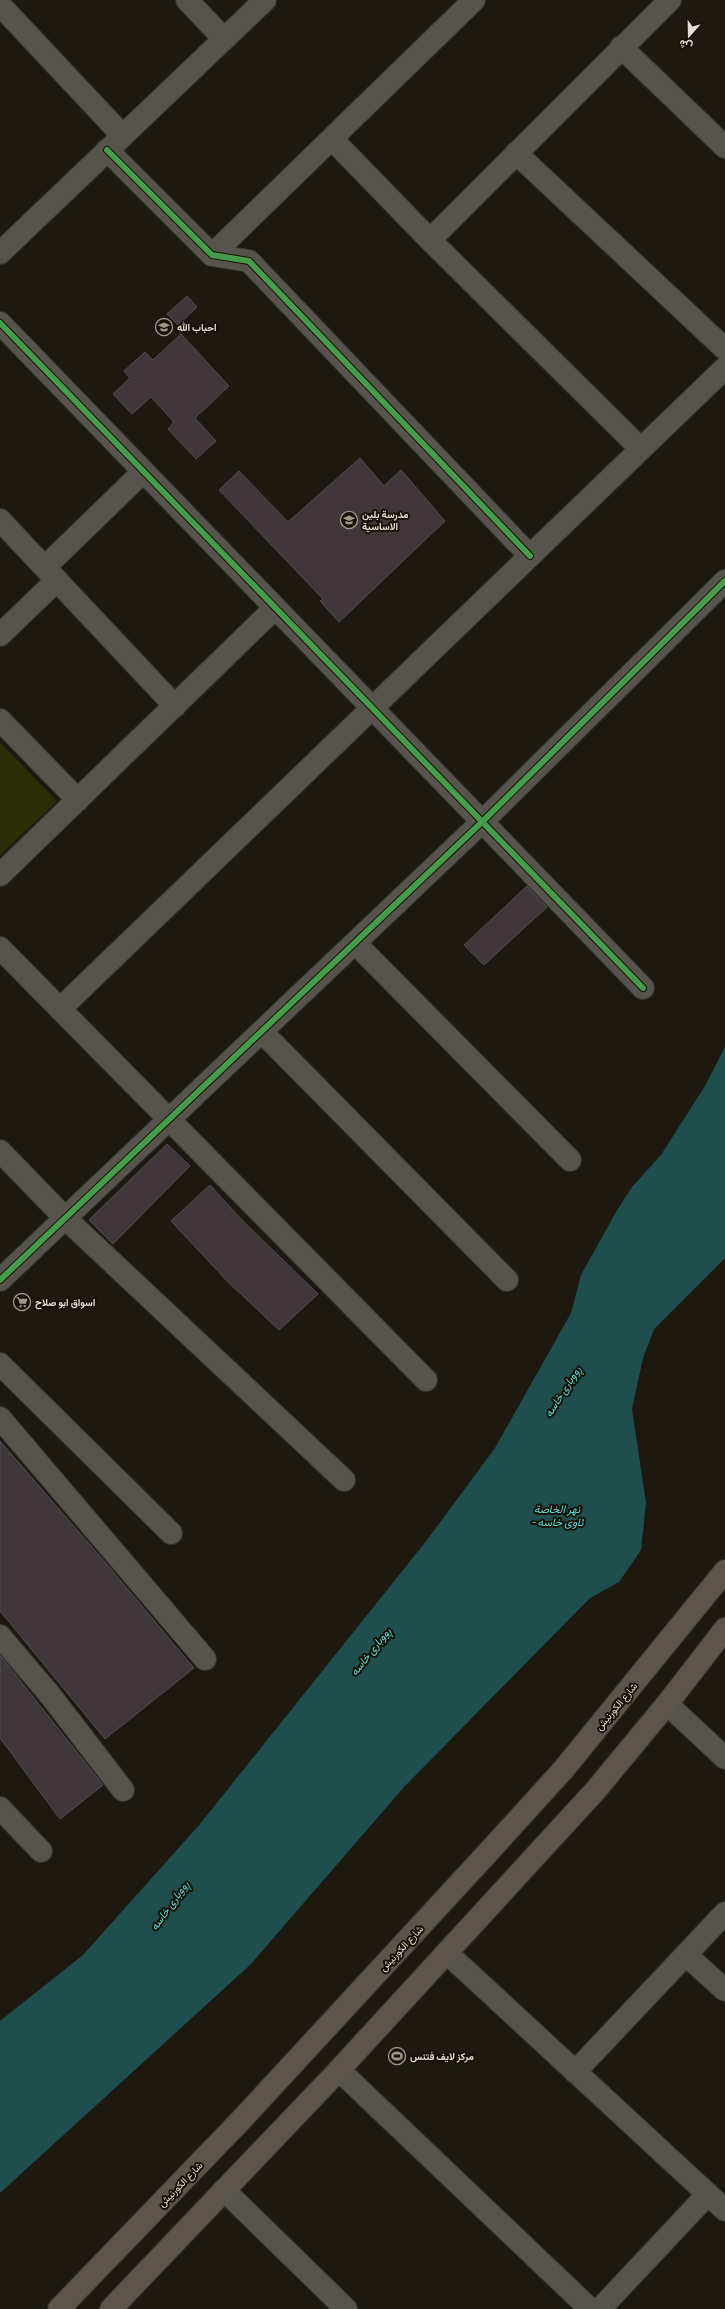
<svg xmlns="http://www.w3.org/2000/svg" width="725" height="2309" font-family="Manrope,Vazirmatn,sans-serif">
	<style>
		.green { fill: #2b2d06 }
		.water { fill: #1e4e4e }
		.building { fill: #41373b; stroke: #534f4e }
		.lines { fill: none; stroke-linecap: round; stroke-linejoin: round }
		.minor-casing { stroke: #37332e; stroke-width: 24 }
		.major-casing { stroke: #37332e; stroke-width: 24 }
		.minor { stroke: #57544d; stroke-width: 22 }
		.major { stroke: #5d544c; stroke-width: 22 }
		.cycleway-casing { stroke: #181103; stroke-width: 8 }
		.cycleway { stroke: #469c4c; stroke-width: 6 }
		.labels { text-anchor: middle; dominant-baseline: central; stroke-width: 4; stroke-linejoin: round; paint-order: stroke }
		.poi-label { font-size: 10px; font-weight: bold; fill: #e3ded4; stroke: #181103; text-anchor: start }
		.street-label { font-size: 10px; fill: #e3ded4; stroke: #181103 }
		.water-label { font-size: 11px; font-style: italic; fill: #50e3e5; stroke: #181103 }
	</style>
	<rect width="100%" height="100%" fill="#1d1910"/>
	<path class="green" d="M0 742 57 801 0 855Z"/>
	<path class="water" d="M725 1047V1258L654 1329 643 1358 632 1409 646 1503 641 1550 619 1582 590 1598 404 1787 251 1964 0 2193V2021L83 1955 200 1824 427 1540 495 1448 571 1313 581 1275 616 1212 632 1187 661 1155 705 1086Z"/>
	<path class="building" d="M187 296 197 307 178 325 167 314Z
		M181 334 229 386 195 418 216 441 196 459 168 429 174 422 151 397 132 414 113 394 130 378 124 371 145 352 153 360Z
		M360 458 384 486 401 470 445 521 339 622 320 601 323 599 219 490 239 471 288 522Z
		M527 886 547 907 484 965 464 945Z
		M167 1144 190 1166 113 1244 89 1220Z
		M210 1185 242 1220 318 1294 279 1330 227 1281 171 1221Z
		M0 1441 105 1562 194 1668 105 1739 0 1611Z
		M0 1655 103 1785 60 1819 0 1738Z"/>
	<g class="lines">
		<g class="minor-casing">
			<path id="minor" d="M187 0 224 39
				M0 5 123 136
				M621 47 725 147
				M332 139 430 240 641 449
				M107 150 212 255 249 261 530 556
				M516 153 725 349
				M430 240 670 0
				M0 253 265 0
				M212 255 474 0
				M0 323 643 988
				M0 520 175 706
				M45 567 143 472
				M0 635 57 580
				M0 720 78 800
				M0 875 275 608
				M355 943 570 1160
				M0 948 426 1380
				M60 1009 725 368
				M262 1032 507 1280
				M0 1151 65 1218 344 1480
				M0 1280 483 821 725 581
				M0 1364 171 1533
				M0 1418 205 1659
				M0 1636 50 1695 123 1790
				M667 1704 725 1758
				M0 1808 41 1851
				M447 1953 725 2210
				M686 1955 725 1990
				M339 2070 590 2309
				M575 2072 725 1913
				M224 2190 346 2309
				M600 2309 708 2194"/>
		</g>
		<g class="major-casing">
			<path id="major" d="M59 2309 242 2119 483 1858 563 1770 725 1571
				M111 2309 339 2070 595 1791 667 1704 725 1629"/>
		</g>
		<use href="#minor" class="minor"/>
		<use href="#major" class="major"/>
		<g class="cycleway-casing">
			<path id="cycleway" d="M107 150 212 255 249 261 530 556
				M0 323 643 988
				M0 1280 483 821 725 581"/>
		</g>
		<use href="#cycleway" class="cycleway"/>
	</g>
	<defs>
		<g id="school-ring" transform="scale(0.9)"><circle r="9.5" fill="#181103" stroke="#9e998f" stroke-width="1.5"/><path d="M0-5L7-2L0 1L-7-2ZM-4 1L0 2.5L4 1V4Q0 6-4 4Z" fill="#9e998f"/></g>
		<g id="supermarket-ring" transform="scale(0.9)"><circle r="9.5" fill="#181103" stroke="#9e998f" stroke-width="1.5"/><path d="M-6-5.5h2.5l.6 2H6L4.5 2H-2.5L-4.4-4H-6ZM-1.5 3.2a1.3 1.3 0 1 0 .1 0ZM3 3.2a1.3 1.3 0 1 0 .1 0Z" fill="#9e998f"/></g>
		<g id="stadium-ring" transform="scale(0.9)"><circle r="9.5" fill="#181103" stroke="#9e998f" stroke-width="1.5"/><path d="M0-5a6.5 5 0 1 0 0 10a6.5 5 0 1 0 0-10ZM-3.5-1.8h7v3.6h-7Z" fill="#9e998f"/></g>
	</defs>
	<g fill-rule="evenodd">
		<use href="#school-ring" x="164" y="327"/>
		<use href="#school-ring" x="349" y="520"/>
		<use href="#supermarket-ring" x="22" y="1302"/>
		<use href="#stadium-ring" x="397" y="2056"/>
	</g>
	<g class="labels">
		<g class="poi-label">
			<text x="177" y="327">احباب الله</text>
			<text x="362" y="514">مدرسة بلين<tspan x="362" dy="12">الاساسية</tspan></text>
			<text x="35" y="1302">اسواق ابو صلاح</text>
			<text x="410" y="2056">مركز لايف فتنس</text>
		</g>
		<g class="street-label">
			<text transform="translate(616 1706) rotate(-50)">شارع الكورنيش</text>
			<text transform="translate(401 1948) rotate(-47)">شارع الكورنيش</text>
			<text transform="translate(180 2184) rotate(-46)">شارع الكورنيش</text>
		</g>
		<g class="water-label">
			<text transform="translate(562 1391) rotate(-58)">ڕووباری خاسە</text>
			<text x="557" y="1508">نهر الخاصة<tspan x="557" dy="13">- ئاوی خاسە</tspan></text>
			<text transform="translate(370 1651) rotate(-52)">ڕووباری خاسە</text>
			<text transform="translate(169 1905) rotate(-55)">ڕووباری خاسە</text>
		</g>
	</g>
	<g transform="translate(689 36) rotate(200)" stroke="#181103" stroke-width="3" paint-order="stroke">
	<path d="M0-3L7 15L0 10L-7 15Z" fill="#e3ded4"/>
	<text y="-6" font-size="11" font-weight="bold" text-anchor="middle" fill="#e3ded4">ش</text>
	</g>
</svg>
